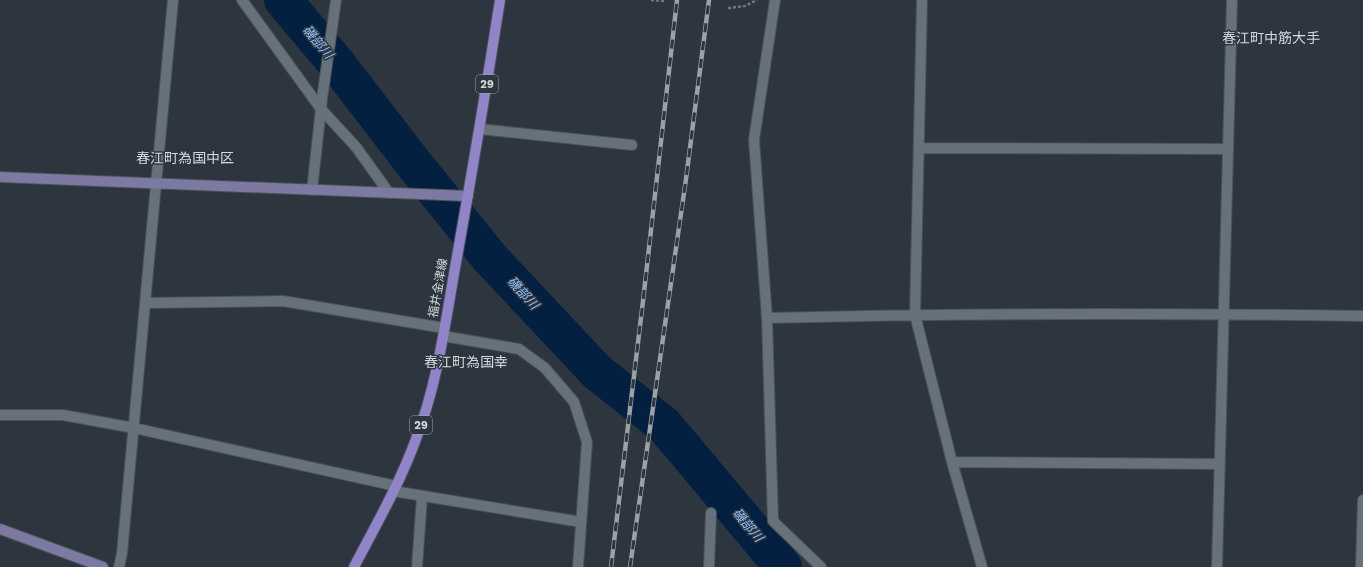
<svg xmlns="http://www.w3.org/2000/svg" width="1363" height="567" font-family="'Work Sans','Noto Sans JP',sans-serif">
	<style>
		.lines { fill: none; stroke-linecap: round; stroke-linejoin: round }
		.river { stroke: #032041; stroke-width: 38 }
		.street-casing { stroke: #4a5158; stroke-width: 12 }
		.secondary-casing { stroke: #4a5158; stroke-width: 12 }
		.primary-casing { stroke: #4a5158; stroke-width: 12 }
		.path { stroke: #727a80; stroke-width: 2.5; stroke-dasharray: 3 2; stroke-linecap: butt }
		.street { stroke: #67717a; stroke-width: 10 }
		.secondary { stroke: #7c7aa1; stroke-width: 10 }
		.primary { stroke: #9184c9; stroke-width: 10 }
		.rail-casing { stroke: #9aa1a7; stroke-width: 4.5 }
		.rail { stroke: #2d363e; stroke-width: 3; stroke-dasharray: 9; stroke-linecap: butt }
		.labels { text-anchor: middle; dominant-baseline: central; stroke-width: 3; stroke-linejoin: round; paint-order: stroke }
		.shield { fill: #2d363e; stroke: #a1a7ad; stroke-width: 1 }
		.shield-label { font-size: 11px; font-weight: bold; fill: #d3d8dd }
		.street-label { font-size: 12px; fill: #d3d8dd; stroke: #2d363e }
		.water-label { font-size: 13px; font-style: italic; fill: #91c2ff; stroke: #2d363e }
		.quarter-label { font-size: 14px; fill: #d3d8dd; stroke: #2d363e }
	</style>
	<rect width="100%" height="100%" fill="#2d363e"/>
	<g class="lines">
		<path class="river" d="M283 0 337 64 414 164 490 258 597 372 664 425 783 567"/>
		<g class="street-casing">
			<path id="street" d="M242 0 321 109 356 147 389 193
				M775 0 754 140 767 318 773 521 821 567
				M922 0 915 315 952 462 982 567
				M480 129 632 145
				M919 148 1228 149
				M312 190 322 99 336 0
				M145 303 283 301 444 328
				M767 318C966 313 1164 313 1363 316
				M443 336 519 349 545 368 574 402 587 442 578 567
				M0 415H63L134 428 396 486
				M952 462 1219 464
				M393 491 581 522
				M119 567 122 553 173 0
				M417 567 422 497
				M709 567 711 513
				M1217 567 1232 0
				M1361 567 1363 500"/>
		</g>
		<g class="secondary-casing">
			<path id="secondary" d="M0 177 468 196
				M0 529 103 567"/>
		</g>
		<g class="primary-casing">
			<path id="primary" d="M354 567C376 525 400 483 416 439 437 385 445 325 455 268 471 179 486 90 500 0"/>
		</g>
		<path class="path" d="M651 0 664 1
			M728 8 745 6 757 0"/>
		<use href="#street" class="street"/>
		<use href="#secondary" class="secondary"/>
		<use href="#primary" class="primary"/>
		<g class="rail-casing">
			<path id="rail" d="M611 567 643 301 677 0
				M630 567 686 179 709 0"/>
		</g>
		<use href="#rail" class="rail"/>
	</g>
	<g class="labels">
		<g class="shield">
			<rect x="476" y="75" width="22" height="18" rx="3"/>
			<rect x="410" y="416" width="22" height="18" rx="3"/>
		</g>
		<g class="shield-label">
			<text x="487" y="84">29</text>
			<text x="421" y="425">29</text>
		</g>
		<g class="street-label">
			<text transform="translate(438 288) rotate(-80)">福井金津線</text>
		</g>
		<g class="water-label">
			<text transform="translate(318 42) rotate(50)">磯部川</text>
			<text transform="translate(523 293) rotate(47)">磯部川</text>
			<text transform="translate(748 525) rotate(50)">磯部川</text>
		</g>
		<g class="quarter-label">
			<text x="1271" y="38">春江町中筋大手</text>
			<text x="185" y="158">春江町為国中区</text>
			<text x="466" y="362">春江町為国幸</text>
		</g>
	</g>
</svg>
